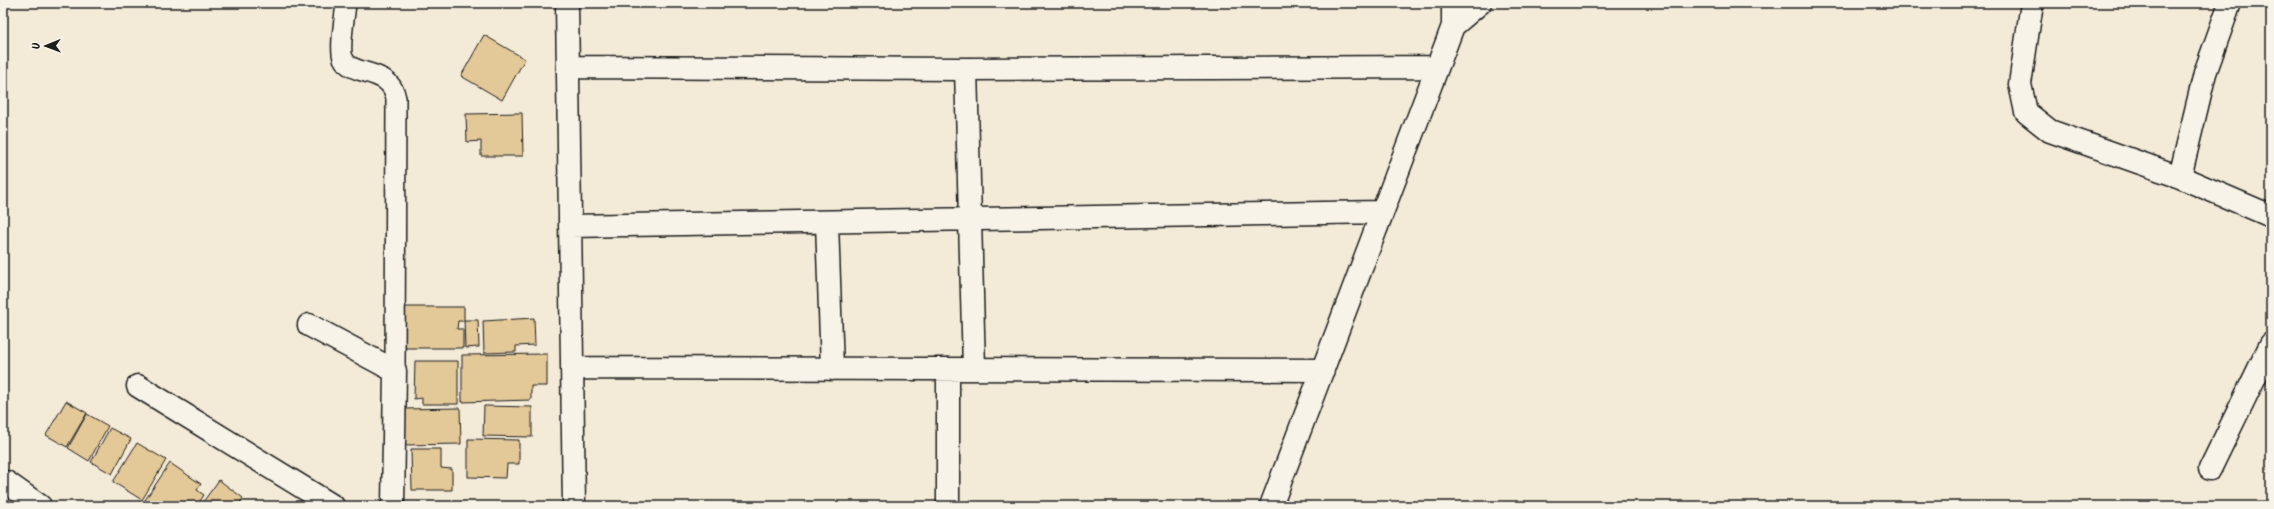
<svg xmlns="http://www.w3.org/2000/svg" width="2274" height="509" font-family="Kalam,sans-serif">
	<style>
		.building { fill: #e3c898; stroke: #1c1c1c }
		.lines { fill: none; stroke-linecap: round; stroke-linejoin: round }
		.lane-casing { stroke: #1c1c1c; stroke-width: 22 }
		.street-casing { stroke: #1c1c1c; stroke-width: 25 }
		.lane { stroke: #f7f3e8; stroke-width: 19 }
		.street { stroke: #f7f3e8; stroke-width: 22 }
	</style>
	<rect width="100%" height="100%" fill="#f3ead8"/>
	<filter id="ink" filterUnits="userSpaceOnUse"><feTurbulence type="fractalNoise" baseFrequency=".025" numOctaves="2"/><feDisplacementMap in="SourceGraphic" scale="8" xChannelSelector="R" yChannelSelector="G"/><feConvolveMatrix kernelMatrix="1 2 1 2 8 2 1 2 1" color-interpolation-filters="sRGB"/></filter>
	<g filter="url(#ink)">
		<path class="building" d="M484 35 525 59 502 100 461 76Z
			M522 113 523 156H481V141L467 142 466 114Z
			M399 307H464V321H458L457 329H463V348H399Z
			M534 318 535 345 516 346V352L484 353 483 321Z
			M464 320H478L479 347 465 348Z
			M547 354V386H531V400L462 402V355Z
			M415 361H458V404H422V398L414 399Z
			M66 401 87 413 67 447 46 435Z
			M484 406 532 407V437L483 436Z
			M460 408 461 444 403 445 402 409Z
			M87 414 108 426 89 461 68 448Z
			M110 428 131 439 112 474 91 462Z
			M468 439 519 440V464H507L506 478 468 477Z
			M137 443 166 460 142 500 113 482Z
			M411 449H441V468L452 469V490H412Z
			M170 463 201 484 197 490 204 495 197 506H147L143 503Z
			M219 480 243 498 238 506H200Z
			M3 493 25 506H3Z"/>
		<g class="lines">
			<g class="lane-casing">
				<path id="lane" d="M346 3C345 16 339 47 343 58 352 78 390 66 396 98L395 371"/>
			</g>
			<g class="street-casing">
				<path id="street" d="M567 3 574 506
					M1453 3V26
					M2032 3 2020 84 2026 112 2050 131 2180 177 2271 216
					M568 67 966 69 1437 67
					M966 69 974 369
					M2180 177 2205 73 2230 3
					M827 222 832 369
					M570 226 1382 212
					M309 325 395 371 393 506
					M572 368 1323 370
					M138 386 333 506
					M2210 469 2271 344
					M6 482 40 506
					M948 506V369
					M1271 506 1453 26 1480 3"/>
			</g>
			<use href="#lane" class="lane"/>
			<use href="#street" class="street"/>
		</g>
	</g>
	<rect width="2274" height="509" fill="none" stroke="#f7f3e8" stroke-width="16"/>
	<rect x="8" y="8" width="2258" height="493" fill="none" stroke="#1c1c1c" stroke-width="1.5" filter="url(#ink)"/>
	<g transform="translate(46 46) rotate(269)" stroke="#f7f3e8" stroke-width="3" paint-order="stroke">
	<path d="M0-3L7 15L0 10L-7 15Z" fill="#1c1c1c"/>
	<text y="-6" font-size="11" font-weight="bold" text-anchor="middle" fill="#1c1c1c">U</text>
	</g>
</svg>
